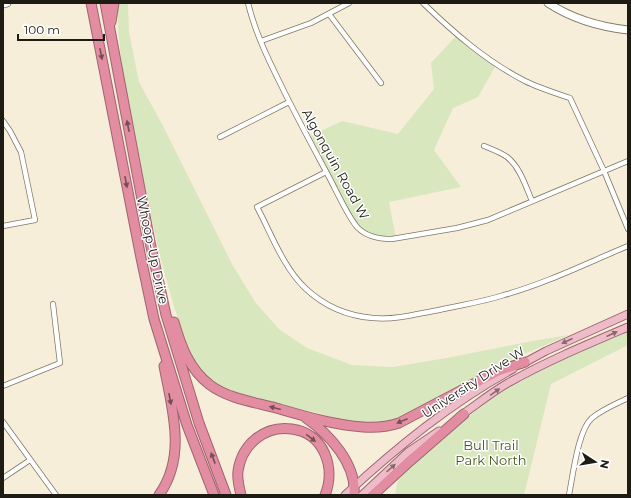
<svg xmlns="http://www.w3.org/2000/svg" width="631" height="498" font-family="Montserrat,sans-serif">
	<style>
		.green { fill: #d8e7be }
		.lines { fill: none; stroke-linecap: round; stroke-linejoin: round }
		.street-casing { stroke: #7f7866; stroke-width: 6 }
		.secondary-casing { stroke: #7f7866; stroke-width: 9 }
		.primary-casing { stroke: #9e6571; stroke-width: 9 }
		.highway-casing { stroke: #9e6571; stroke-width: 11 }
		.street { stroke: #fff; stroke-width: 4.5 }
		.secondary { stroke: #fff; stroke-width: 7 }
		.primary { stroke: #eebbc8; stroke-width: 7 }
		.highway { stroke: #e38da3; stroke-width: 9 }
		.oneway { fill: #764e54 }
		.oneway2 { fill: #866b6e }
		.labels { text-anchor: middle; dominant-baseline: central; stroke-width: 3; stroke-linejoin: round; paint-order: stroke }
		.street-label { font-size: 13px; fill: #1d1b13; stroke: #fff }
		.park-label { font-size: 13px; fill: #46581c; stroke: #fff }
	</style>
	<rect width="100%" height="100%" fill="#f7eeda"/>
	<path class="green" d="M118 3H128L129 32 139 82 162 124 233 266 256 303 279 329 307 348 352 365 393 367 446 358 538 340 569 335C542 347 509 359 483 373 454 388 414 420 382 423 357 426 333 416 309 411 285 406 252 401 230 391 220 387 208 379 201 371 190 359 186 340 180 325 161 268 149 209 138 150 131 113 122 76 119 38 118 26 117 15 118 3Z
		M457 35 496 65 478 97 453 108 434 150 461 187 389 202 396 238 382 239 357 227 308 137 342 121 398 134 434 89 431 63Z
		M628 327V345L551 384 524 495H395L398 479 440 439 492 398 544 368Z"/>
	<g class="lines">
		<g class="street-casing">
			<path id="street" d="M248 3C255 32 268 59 281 85 296 116 313 147 329 177 336 190 349 219 358 228 367 237 379 239 392 239L457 228 488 220 628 161
				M423 3C454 33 486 61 525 81 539 88 555 93 570 98L604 171 628 229
				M329 14 381 83
				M261 41 311 23 349 3
				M3 121 10 131 21 152 35 220 3 226
				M220 137 289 102
				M484 146C491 149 500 152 507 157 520 167 526 187 532 201
				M326 172 257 207C271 233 283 267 305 288 323 305 347 316 373 318 395 320 417 314 439 310 460 305 483 302 504 295 547 283 587 263 628 246
				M3 386 60 363 53 304
				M3 422 56 495
				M3 478 30 460
				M569 495C573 475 578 430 592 418 603 409 616 404 628 398"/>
		</g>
		<g class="secondary-casing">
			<path id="secondary" d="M548 3C571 18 601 27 628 30
				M3 4 7 3"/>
		</g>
		<g class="primary-casing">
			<path id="primary" d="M522 364 546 351 628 314
				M460 416C476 405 492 392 508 383 547 361 588 344 628 327
				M345 495C397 447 451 403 513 369
				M362 495 408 452 439 431"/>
		</g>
		<g class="highway-casing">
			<path id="highway" d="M91 3 141 258 154 319 187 425 214 495
				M105 3 150 242 166 315 199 423 226 495
				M111 22 114 3
				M174 322C181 346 189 369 210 385 229 399 254 402 276 408 304 416 334 425 363 427 375 428 387 427 399 423L498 371 525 362
				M306 418C329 434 357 464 354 495
				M159 495C187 456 172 409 164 366
				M241 495C239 487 237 478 238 471 242 444 265 425 292 429 324 433 336 468 325 495
				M373 495 410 461 464 414"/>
		</g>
		<use href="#street" class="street"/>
		<use href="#secondary" class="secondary"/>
		<use href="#primary" class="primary"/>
		<use href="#highway" class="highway"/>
	</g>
	<defs><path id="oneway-solid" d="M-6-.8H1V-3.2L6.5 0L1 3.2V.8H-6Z"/></defs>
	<g class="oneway">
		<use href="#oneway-solid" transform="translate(101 54) rotate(79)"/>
		<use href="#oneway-solid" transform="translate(128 126) rotate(-101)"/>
		<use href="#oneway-solid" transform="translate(126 182) rotate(79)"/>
		<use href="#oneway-solid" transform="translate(170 399) rotate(79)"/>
		<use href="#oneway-solid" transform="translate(275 408) rotate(-165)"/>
		<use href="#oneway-solid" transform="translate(402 421) rotate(158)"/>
		<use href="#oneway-solid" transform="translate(311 438) rotate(38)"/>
		<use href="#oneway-solid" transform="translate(213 458) rotate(-111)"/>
	</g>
	<g class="oneway2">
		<use href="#oneway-solid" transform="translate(612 334) rotate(-24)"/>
		<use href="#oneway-solid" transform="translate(567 341) rotate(155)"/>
		<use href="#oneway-solid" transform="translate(495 392) rotate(-35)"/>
		<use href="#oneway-solid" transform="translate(391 468) rotate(-42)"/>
	</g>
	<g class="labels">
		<g class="street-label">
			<text transform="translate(336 164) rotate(61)">Algonquin Road W</text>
			<text transform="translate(153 250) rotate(78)">Whoop-Up Drive</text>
			<text transform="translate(473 382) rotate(-33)">University Drive W</text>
		</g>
		<g class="park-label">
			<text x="491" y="445">Bull Trail<tspan x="491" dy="15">Park North</tspan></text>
		</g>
	</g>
	<rect width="631" height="498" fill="none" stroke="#1d1b13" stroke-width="8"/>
	<g transform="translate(595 462) rotate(102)" stroke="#ffffff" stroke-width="3" paint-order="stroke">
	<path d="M0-3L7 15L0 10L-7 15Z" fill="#1d1b13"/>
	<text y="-6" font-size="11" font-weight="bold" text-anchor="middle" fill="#1d1b13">N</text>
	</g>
	<path d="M18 34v6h86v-6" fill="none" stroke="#1d1b13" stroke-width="2"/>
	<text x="24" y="34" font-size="12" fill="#1d1b13" stroke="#ffffff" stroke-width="3" paint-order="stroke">100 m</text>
</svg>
